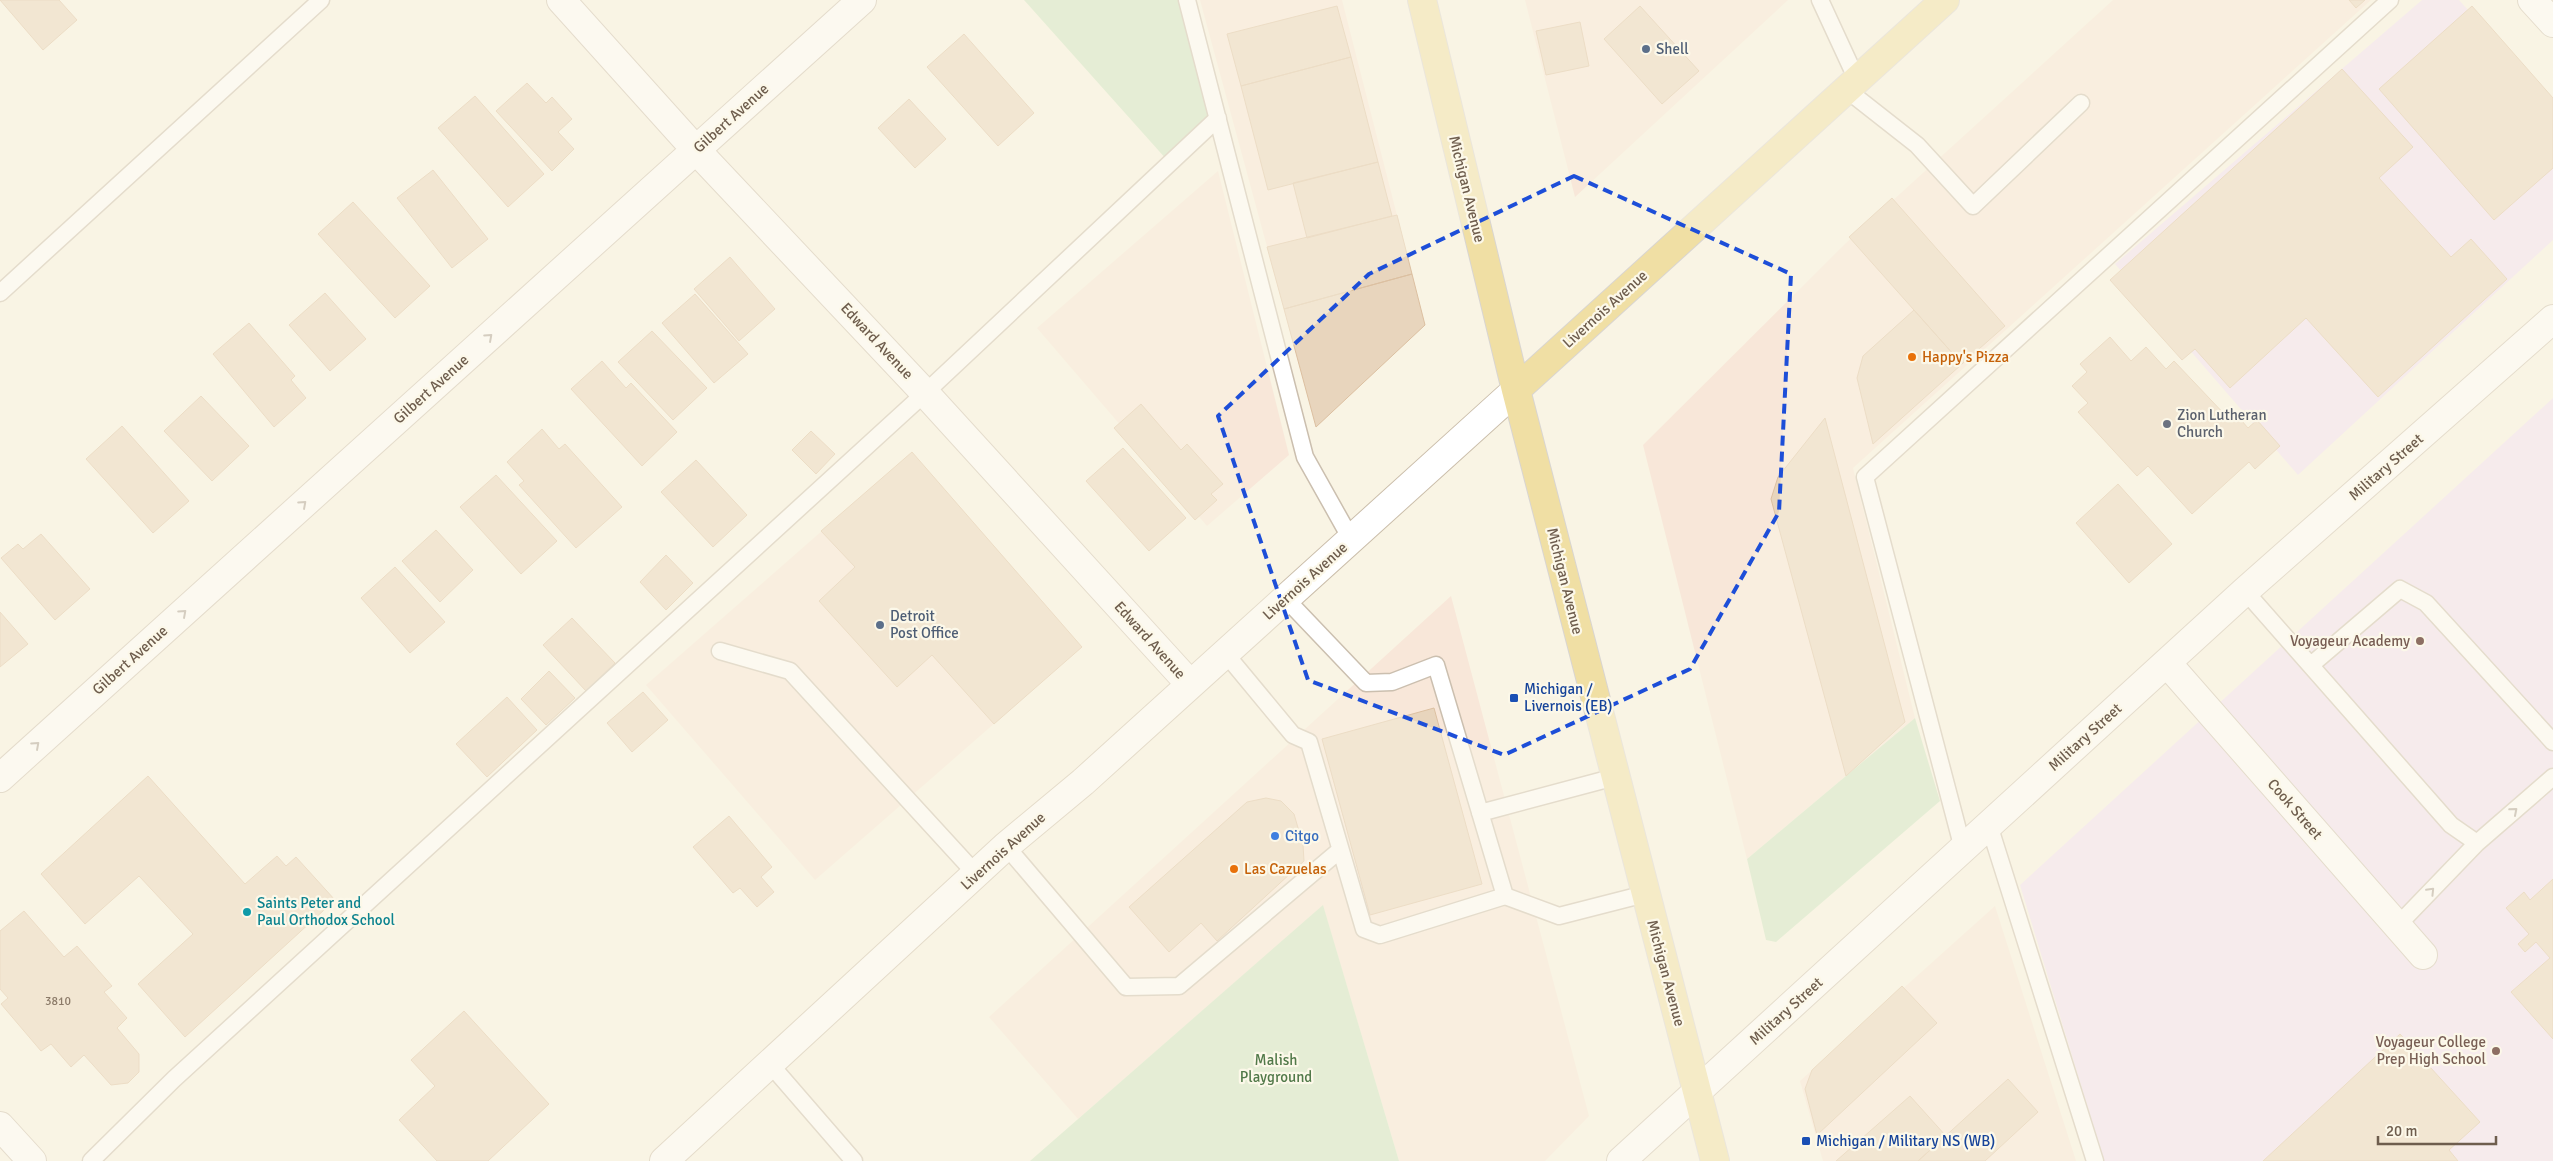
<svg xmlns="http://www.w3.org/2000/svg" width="2553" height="1161" font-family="Signika,sans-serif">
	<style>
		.commercial { fill: #f8e7d9 }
		.education { fill: #f1e1f5 }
		.green { fill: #cde5c4 }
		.building { fill: #e8d5bd; stroke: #dcc0a1 }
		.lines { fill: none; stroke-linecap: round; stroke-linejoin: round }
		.service-casing { stroke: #cbbfaf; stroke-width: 19 }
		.minor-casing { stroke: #cbbfaf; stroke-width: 30 }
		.secondary-casing { stroke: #cbbeab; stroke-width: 30 }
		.primary-casing { stroke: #d9d5d1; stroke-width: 30 }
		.service { stroke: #fff; stroke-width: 16 }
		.minor { stroke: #fff; stroke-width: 28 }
		.secondary { stroke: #fff; stroke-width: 28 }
		.primary { stroke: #f0dfa4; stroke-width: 28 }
		.oneway { stroke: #a89e94 }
		.marked { fill: none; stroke: #1d4ed8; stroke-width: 4; stroke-dasharray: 10 6; stroke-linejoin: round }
		.service-dot { fill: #5c6f8a; stroke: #fcf8e9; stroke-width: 2 }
		.food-dot { fill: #e8710a; stroke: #fcf8e9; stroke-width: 2 }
		.worship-dot { fill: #6b7280; stroke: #fcf8e9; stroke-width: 2 }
		.education-dot { fill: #8d6e63; stroke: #fcf8e9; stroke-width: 2 }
		.transit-dot { fill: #1a4fb4; stroke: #fcf8e9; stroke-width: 2 }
		.shop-dot { fill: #3f7fe0; stroke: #fcf8e9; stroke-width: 2 }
		.culture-dot { fill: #0f9aa8; stroke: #fcf8e9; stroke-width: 2 }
		.labels { text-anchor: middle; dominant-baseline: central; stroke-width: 4.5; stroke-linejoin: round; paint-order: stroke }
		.number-label { font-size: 12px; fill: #8c7b69 }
		.service-label { font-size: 15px; fill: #4e5e75; stroke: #fcf8e9; text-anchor: start }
		.street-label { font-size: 15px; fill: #6e5d4d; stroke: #fcf8e9 }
		.food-label { font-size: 15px; fill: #c56008; stroke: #fcf8e9; text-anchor: start }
		.worship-label { font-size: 15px; fill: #5b616d; stroke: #fcf8e9; text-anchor: start }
		.education-label { font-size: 15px; fill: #785e54; stroke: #fcf8e9; text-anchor: end }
		.transit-label { font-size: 15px; fill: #164399; stroke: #fcf8e9; text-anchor: start }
		.shop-label { font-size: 15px; fill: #366cbe; stroke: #fcf8e9; text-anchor: start }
		.culture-label { font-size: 15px; fill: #0d838f; stroke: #fcf8e9; text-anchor: start }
		.park-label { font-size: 15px; fill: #517949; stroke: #fcf8e9 }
	</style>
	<rect width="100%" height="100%" fill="#f9f4e4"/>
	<path class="commercial" d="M1200 0H1342L1425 325 1316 427Z
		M1525 0H1788L1575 197Z
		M2113 0H2371L1853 468 1915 718 1747 859 1643 445 1846 243Z
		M1218 171 1289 455 1207 526 1037 328Z
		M912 452 1082 647 815 880 646 685Z
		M1451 596 1589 1116 1545 1161H1399L1323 906 1078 1119 989 1017Z
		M1995 906 2076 1161H1823L1800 1081Z"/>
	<path class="education" d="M2422 0H2459L2553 103V240L2298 475 2115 264Z
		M2553 398V1161H2104L2020 885Z"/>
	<path class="green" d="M1024 0H1187L1216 116 1167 160Z
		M1915 718 1940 801 1776 942 1766 940 1747 859Z
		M1323 905 1399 1161H1030Z"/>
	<path class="building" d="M0 0H59L77 20 43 50Z
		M2349 0H2365L2356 8Z
		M1337 6 1351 57 1241 86 1227 34Z
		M1640 6 1699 71 1662 104 1604 39Z
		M2472 6 2553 98V168L2494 220 2379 89Z
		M1580 22 1589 66 1546 75 1536 31Z
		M964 34 1034 113 998 146 927 67Z
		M1351 57 1378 162 1268 190 1241 86Z
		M2342 69 2413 147 2379 178 2451 257 2471 239 2507 279 2378 397 2306 318 2230 388 2195 349 2182 360 2110 280Z
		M527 83 546 103 552 97 572 119 558 132 574 149 552 171 496 111Z
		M475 96 544 174 508 207 438 128Z
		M909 99 946 139 915 168 878 128Z
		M1378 162 1392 216 1307 238 1293 183Z
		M433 170 488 239 452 268 397 198Z
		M1892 198 2005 326 1962 364 1849 237Z
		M353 202 430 286 395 318 318 234Z
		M1397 215 1412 274 1284 309 1267 247Z
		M730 257 775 309 739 341 694 289Z
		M1412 274 1425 325 1316 427 1284 309Z
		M325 293 366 339 330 371 289 325Z
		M695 294 748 354 714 383 662 323Z
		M1914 310 1962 364 1873 444 1857 378 1863 356Z
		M249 323 295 376 291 380 306 398 274 427 213 354Z
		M652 331 707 388 673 420 618 362Z
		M2110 337 2131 361 2146 347 2166 369 2174 361 2229 419 2235 413 2248 428 2257 420 2280 446 2255 469 2249 462 2192 514 2148 466 2137 476 2078 412 2088 403 2072 386 2087 372 2080 364Z
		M602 361 626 388 631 383 677 432 642 466 571 389Z
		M201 396 249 446 212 481 164 431Z
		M1141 404 1181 450 1187 444 1223 484 1211 494 1217 500 1195 520 1114 428Z
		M1825 418 1905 722 1846 776 1771 499 1778 477Z
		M122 426 189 501 153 533 86 459Z
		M542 429 559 449 565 444 622 507 576 548 519 485 524 481 507 462Z
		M811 431 835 454 816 474 792 450Z
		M1123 448 1186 518 1149 551 1086 481Z
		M912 452 1082 647 994 724 932 655 897 687 819 601 855 567 821 531Z
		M696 460 747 515 713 547 661 492Z
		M496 475 557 541 521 574 460 507Z
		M2118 484 2172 544 2129 583 2076 523Z
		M436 530 473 570 440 602 402 561Z
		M41 534 90 589 55 620 1 558 18 544 23 549Z
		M666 555 693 583 666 610 640 582Z
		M395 567 445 622 410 653 361 598Z
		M0 612 28 644 0 667Z
		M572 618 615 663 586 691 543 645Z
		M549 671 575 698 546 725 521 699Z
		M643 692 668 720 632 752 607 723Z
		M507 697 537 730 487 777 456 744Z
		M1434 708 1482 884 1370 915 1322 739Z
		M148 776 245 884 277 856 286 866 296 857 335 900 185 1037 138 984 193 934 139 876 85 924 41 874Z
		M1266 798 1281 801 1294 814 1303 845 1304 861 1217 941 1201 923 1169 952 1129 907 1247 802Z
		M729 816 772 867 761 877 774 892 757 907 740 888 733 893 693 847Z
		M2553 879V1039L2511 992 2550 958 2536 942 2525 952 2518 944 2529 934 2506 908 2524 892 2530 900Z
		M24 911 64 957 77 946 112 986 104 992 127 1018 117 1028 139 1054V1072L128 1083 111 1085 84 1055 71 1067 51 1044 41 1051 1 1004 8 998 0 989V931Z
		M1902 986 1937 1023 1817 1135 1805 1089 1812 1070Z
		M464 1011 549 1104 488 1161H437L399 1120 435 1086 411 1060Z
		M2400 1034 2480 1122 2449 1150 2458 1161H2263Z
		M2008 1079 2038 1112 1985 1161H1918Z
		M1910 1096 1946 1136 1918 1161H1836Z"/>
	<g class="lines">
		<g class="service-casing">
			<path id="service" d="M1187 0 1305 457 1351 539
				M1820 0 1857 80
				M1847 90 1917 145 1973 206 2081 103
				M0 293 321 0
				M2245 591 2451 825 2477 843
				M1285 598 1366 683 1392 682 1436 665 1505 896 1559 916 1645 894
				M720 651 790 671 976 874
				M1225 653 1293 735 1309 742 1364 929 1380 935 1505 896
				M2311 665 2400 589 2426 603 2553 742
				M1480 813 1615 777
				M1989 825 2095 1161
				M1006 846 1126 987 1179 986 1340 850
				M1963 849 1865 477 2390 0
				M2397 926 2477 843 2553 777
				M770 1064 854 1161
				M91 1161 174 1079 925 393 1218 118"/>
		</g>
		<g class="minor-casing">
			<path id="minor" d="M561 0 696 150 925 393 1190 684
				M2532 0 2553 23
				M2167 663 2423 955
				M0 778 862 0
				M0 1126 32 1161
				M1621 1161 2245 591 2553 319"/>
		</g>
		<g class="secondary-casing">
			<path id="secondary" d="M664 1161 1006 846 1083 782 1516 390"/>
		</g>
		<g class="primary-casing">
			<path id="primary" d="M1422 0 1516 390 1715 1161
				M1516 390 1945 0"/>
		</g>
		<use href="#service" class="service"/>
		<use href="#minor" class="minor"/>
		<use href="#secondary" class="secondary"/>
		<use href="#primary" class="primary"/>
	</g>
	<defs><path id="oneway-chevron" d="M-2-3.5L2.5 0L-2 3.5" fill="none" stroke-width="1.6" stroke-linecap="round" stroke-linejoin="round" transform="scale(1.25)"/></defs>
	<g class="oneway">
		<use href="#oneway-chevron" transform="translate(489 337) rotate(-42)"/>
		<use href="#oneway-chevron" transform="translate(303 504) rotate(-42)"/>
		<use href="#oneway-chevron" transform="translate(183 613) rotate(-42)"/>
		<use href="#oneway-chevron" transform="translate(36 745) rotate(-42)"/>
		<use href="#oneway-chevron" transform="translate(2514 811) rotate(-41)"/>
		<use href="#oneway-chevron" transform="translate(2431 891) rotate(-46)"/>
	</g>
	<path d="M0 0H2553V1161H0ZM1574 176 1791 274 1779 512 1690 669 1504 755 1308 680 1218 416 1369 274Z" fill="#f9f4e4" fill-opacity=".55" fill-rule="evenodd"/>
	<path class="marked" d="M1574 176 1791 274 1779 512 1690 669 1504 755 1308 680 1218 416 1369 274Z"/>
	<g class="service-dot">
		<circle cx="1646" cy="49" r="5"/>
		<circle cx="880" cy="625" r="5"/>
	</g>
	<g class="food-dot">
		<circle cx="1912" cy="357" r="5"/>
		<circle cx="1234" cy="869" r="5"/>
	</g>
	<circle class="worship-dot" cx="2167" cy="424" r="5"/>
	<g class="education-dot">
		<circle cx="2420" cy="641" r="5"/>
		<circle cx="2496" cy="1051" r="5"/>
	</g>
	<g class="transit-dot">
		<rect x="1509" y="693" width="10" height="10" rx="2.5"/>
		<rect x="1801" y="1136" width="10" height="10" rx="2.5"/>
	</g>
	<circle class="shop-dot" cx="1275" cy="836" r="5"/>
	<circle class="culture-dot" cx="247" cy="912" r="5"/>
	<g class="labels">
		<g class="number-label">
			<text x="58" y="1001">3810</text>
		</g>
		<g class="service-label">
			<text x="1656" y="49">Shell</text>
			<text x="890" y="616">Detroit<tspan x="890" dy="17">Post Office</tspan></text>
		</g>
		<g class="street-label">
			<text transform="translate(731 118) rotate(-42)">Gilbert Avenue</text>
			<text transform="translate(1467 189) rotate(76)">Michigan Avenue</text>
			<text transform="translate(1605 309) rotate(-42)">Livernois Avenue</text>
			<text transform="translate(877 341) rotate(47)">Edward Avenue</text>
			<text transform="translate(431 389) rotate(-42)">Gilbert Avenue</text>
			<text transform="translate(2386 467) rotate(-41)">Military Street</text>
			<text transform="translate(1305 581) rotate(-42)">Livernois Avenue</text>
			<text transform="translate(1565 581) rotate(76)">Michigan Avenue</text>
			<text transform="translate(1150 640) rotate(48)">Edward Avenue</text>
			<text transform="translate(130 660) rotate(-42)">Gilbert Avenue</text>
			<text transform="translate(2085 737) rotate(-42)">Military Street</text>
			<text transform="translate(2295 809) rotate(49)">Cook Street</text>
			<text transform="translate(1003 851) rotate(-42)">Livernois Avenue</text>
			<text transform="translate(1666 973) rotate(75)">Michigan Avenue</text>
			<text transform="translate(1786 1011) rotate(-42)">Military Street</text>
		</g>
		<g class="food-label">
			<text x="1922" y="357">Happy's Pizza</text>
			<text x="1244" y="869">Las Cazuelas</text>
		</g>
		<g class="worship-label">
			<text x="2177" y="415">Zion Lutheran<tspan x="2177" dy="17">Church</tspan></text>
		</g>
		<g class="education-label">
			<text x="2410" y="641">Voyageur Academy</text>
			<text x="2486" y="1042">Voyageur College<tspan x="2486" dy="17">Prep High School</tspan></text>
		</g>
		<g class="transit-label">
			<text x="1524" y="689">Michigan /<tspan x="1524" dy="17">Livernois (EB)</tspan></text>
			<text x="1816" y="1141">Michigan / Military NS (WB)</text>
		</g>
		<g class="shop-label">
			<text x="1285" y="836">Citgo</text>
		</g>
		<g class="culture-label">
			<text x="257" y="903">Saints Peter and<tspan x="257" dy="17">Paul Orthodox School</tspan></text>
		</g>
		<g class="park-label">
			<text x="1276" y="1060">Malish<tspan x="1276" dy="17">Playground</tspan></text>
		</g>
	</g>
	<path d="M2378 1136v8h118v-8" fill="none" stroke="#6e5d4d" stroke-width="2.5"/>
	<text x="2386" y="1136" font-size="15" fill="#6e5d4d" stroke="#fcf8e9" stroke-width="4" paint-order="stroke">20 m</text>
</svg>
